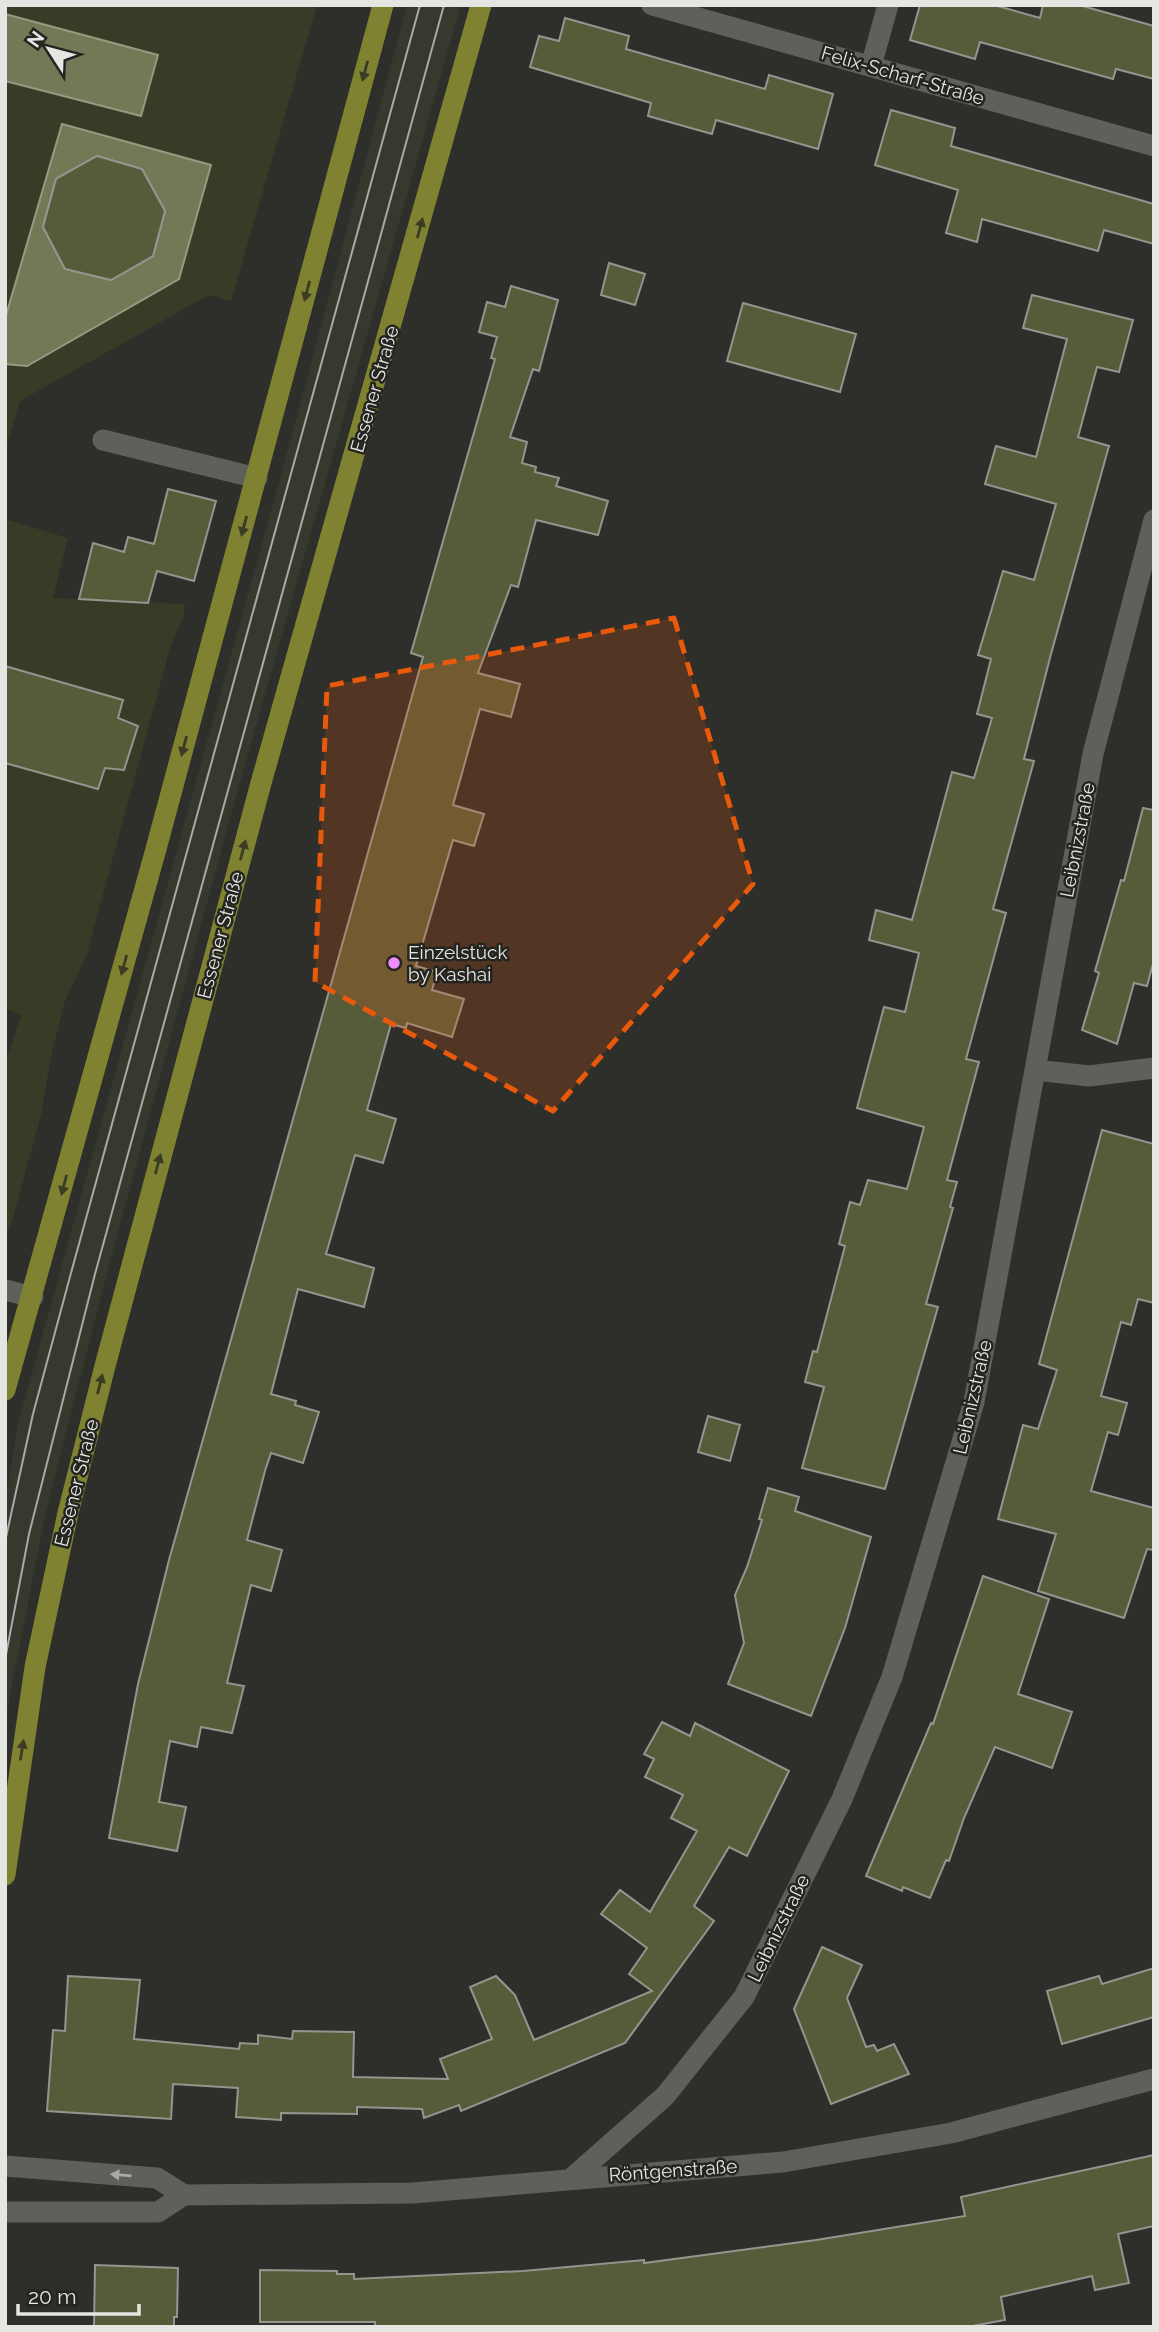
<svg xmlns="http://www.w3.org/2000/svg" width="1159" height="2332" font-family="Raleway,sans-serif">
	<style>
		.built { fill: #37382e }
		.green { fill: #393b27 }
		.water { fill: #757856; stroke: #979980; stroke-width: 2; fill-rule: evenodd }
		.building { fill: #585b3a; stroke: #959590; stroke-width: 2 }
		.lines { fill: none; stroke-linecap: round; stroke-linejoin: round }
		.minor { stroke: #5f605b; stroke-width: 21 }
		.major { stroke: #7e8231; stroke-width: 21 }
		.tram { stroke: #a9a9a6; stroke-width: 2 }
		.oneway { fill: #3a3c24 }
		.oneway2 { fill: #a9a9a5 }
		.marked { fill: #e8590c; fill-opacity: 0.2; stroke: #e8590c; stroke-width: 5; stroke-dasharray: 14 9; stroke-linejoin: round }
		.poi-dot { fill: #ed8cfa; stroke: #242420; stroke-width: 2.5 }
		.labels { text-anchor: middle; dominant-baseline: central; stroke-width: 5; stroke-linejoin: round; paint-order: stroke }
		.street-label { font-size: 19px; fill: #e5e5e2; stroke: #242420 }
		.poi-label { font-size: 19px; fill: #e5e5e2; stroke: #242420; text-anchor: start }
	</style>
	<rect width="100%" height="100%" fill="#2e2e2a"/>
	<path class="built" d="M407 5H461L230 818 103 1288 44 1521 5 1722V1505L17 1427 284 464Z"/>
	<path class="green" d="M5 5H317L231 301 209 295 20 401 5 453Z
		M5 519 68 538 53 598 185 604 183 617 170 648 86 957 65 1001 52 1051 41 1115 11 1225 5 1232V1065L21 1015 5 1008V763L98 789 105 768 125 770 137 726 118 718 123 700 5 666Z"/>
	<path class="water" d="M5 14 158 55 141 116 5 81Z
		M62 124 211 165 179 279 27 366 5 364V319ZM97 156 142 169 165 211 153 256 111 280 65 269 43 227 56 179Z"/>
	<path class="building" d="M920 5H994L1040 18 1043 5H1079L1154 26V79L1116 69 1113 79 980 42 975 59 910 40Z
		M565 18 629 36 626 49 765 89 769 75 833 94 818 149 716 120 712 134 648 116 651 103 530 67 539 36 559 41Z
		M891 110 955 128 951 146 1154 204V244L1104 230 1098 251 982 219 977 242 946 233 958 190 875 165Z
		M97 156 142 169 165 211 153 256 111 280 65 269 43 227 56 179Z
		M609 263 645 274 635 305 601 295Z
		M511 286 558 300 539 371 533 369 510 437 527 442 522 463 536 467 535 472 559 478 556 486 608 501 598 535 536 520 518 587 511 585 478 673 520 684 511 717 480 709 453 805 484 814 474 846 453 840 416 966 437 972 432 990 464 999 452 1037 407 1023 406 1028 391 1024 367 1110 396 1119 383 1163 355 1155 326 1254 374 1268 364 1307 298 1289 271 1394 296 1401 295 1405 319 1412 303 1463 271 1453 265 1471 247 1540 282 1550 271 1591 251 1585 227 1683 244 1686 232 1733 201 1727 197 1747 170 1741 159 1802 186 1807 177 1851 109 1838 138 1684 169 1560 423 657 411 653 495 359 491 358 497 337 479 332 487 302 505 307Z
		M1032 295 1133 320 1119 372 1097 367 1078 437 1109 446 1051 654 1024 759 1034 761 993 909 1006 913 966 1059 979 1062 947 1180 957 1182 950 1207 953 1208 926 1304 938 1307 885 1489 802 1468 824 1387 805 1382 813 1351 817 1352 845 1246 839 1244 850 1202 860 1205 868 1180 907 1189 924 1127 857 1108 884 1007 905 1012 919 953 869 940 876 910 912 920 952 772 974 778 992 718 977 714 991 659 978 655 1003 571 1034 580 1056 504 985 484 996 446 1036 457 1067 339 1023 328Z
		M743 303 856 334 840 392 727 361Z
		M168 489 216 501 194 581 157 571 148 603 79 599 93 543 124 552 128 537 154 544Z
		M5 666 123 700 118 718 138 726 124 770 105 768 98 789 5 763Z
		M1143 808 1154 810V960L1147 986 1134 983 1117 1044 1082 1030 1099 973 1095 971 1121 880 1124 881Z
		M1102 1130 1154 1144V1303L1138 1299 1131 1325 1121 1322 1101 1396 1127 1403 1118 1435 1108 1432 1091 1491 1154 1508V1550L1147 1549 1124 1618 1038 1591 1056 1534 998 1519 1023 1425 1038 1429 1057 1370 1039 1364Z
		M708 1416 740 1425 730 1461 698 1452Z
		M768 1488 799 1497 795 1511 871 1537 845 1628 811 1716 728 1684 744 1643 735 1595 747 1567 762 1520 759 1519Z
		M983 1576 1049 1599 1018 1694 1072 1712 1052 1768 995 1747 964 1818 949 1861 946 1860 930 1898 903 1887 902 1891 866 1876 931 1723 933 1724Z
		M662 1722 690 1736 695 1723 789 1771 747 1856 729 1847 694 1906 714 1921 625 2043 461 2111 459 2105 424 2118 422 2109 357 2107V2114L281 2113V2120L236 2117 238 2088 173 2084 171 2119 47 2111 53 2030 65 2031 68 1976 140 1980 134 2039 239 2049 240 2043 258 2044V2035L292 2039 293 2031 354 2032 353 2077 448 2079 440 2059 492 2039 470 1987 496 1976 515 1995 534 2040 652 1991 629 1974 647 1948 601 1914 620 1890 650 1912 697 1831 671 1818 683 1795 645 1777 654 1759 644 1754Z
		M822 1947 862 1965 847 1998 866 2047 874 2045 877 2051 894 2044 909 2074 831 2104 794 2009Z
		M1154 1968V2017L1062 2044 1047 1991 1099 1976 1102 1984Z
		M1154 2155V2226L1118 2234 1129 2283 1095 2290 1092 2276 1001 2297 1005 2320 967 2327H375V2322H260V2270L337 2271V2274H354V2279L523 2271 644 2260V2263L816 2240 965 2216 961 2197Z
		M95 2265 178 2268 177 2317H174V2327H94Z"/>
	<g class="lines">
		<path class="minor" d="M652 5 1154 146
			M871 66 888 5
			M103 440 257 478
			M1035 1070 1089 1076 1154 1068
			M5 1290 33 1297
			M5 2166 157 2178 184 2195
			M572 2178 665 2096 744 1997 842 1799 892 1677 974 1402 1093 754 1154 520
			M5 2212H158L184 2195 413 2193 783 2162 951 2133 1154 2079"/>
		<path class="major" d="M5 1390 156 849 383 5
			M5 1875 35 1667 68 1513 105 1366 261 783 481 5"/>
		<path class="tram" d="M5 1542 33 1414 71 1273 420 5
			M5 1660 29 1534 95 1274 444 5"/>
	</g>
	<defs><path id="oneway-solid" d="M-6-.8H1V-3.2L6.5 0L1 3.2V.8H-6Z" transform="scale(1.75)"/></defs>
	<g class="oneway">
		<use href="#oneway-solid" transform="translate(365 71) rotate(105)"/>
		<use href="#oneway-solid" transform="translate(420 228) rotate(-75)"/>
		<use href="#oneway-solid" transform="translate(307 291) rotate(105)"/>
		<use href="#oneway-solid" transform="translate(244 526) rotate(105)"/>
		<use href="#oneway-solid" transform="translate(184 746) rotate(105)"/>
		<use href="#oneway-solid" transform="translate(243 850) rotate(-75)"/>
		<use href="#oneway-solid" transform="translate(124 965) rotate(105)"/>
		<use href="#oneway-solid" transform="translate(158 1164) rotate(-75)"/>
		<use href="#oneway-solid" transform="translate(64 1185) rotate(105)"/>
		<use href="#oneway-solid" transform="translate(100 1384) rotate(-76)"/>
		<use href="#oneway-solid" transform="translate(22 1750) rotate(-81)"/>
	</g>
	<use class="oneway2" href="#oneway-solid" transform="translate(121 2175) rotate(-175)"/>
	<path class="marked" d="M674 618 753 884 553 1111 315 982 327 686Z"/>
	<circle class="poi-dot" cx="394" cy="963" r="7"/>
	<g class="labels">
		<g class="street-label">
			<text transform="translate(903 75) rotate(16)">Felix-Scharf-Straße</text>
			<text transform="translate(374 389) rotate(-74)">Essener Straße</text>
			<text transform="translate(1077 840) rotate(-79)">Leibnizstraße</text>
			<text transform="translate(220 935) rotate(-75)">Essener Straße</text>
			<text transform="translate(972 1397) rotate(-77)">Leibnizstraße</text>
			<text transform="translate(76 1483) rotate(-76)">Essener Straße</text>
			<text transform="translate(778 1928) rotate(-64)">Leibnizstraße</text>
			<text transform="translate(673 2170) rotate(-4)">Röntgenstraße</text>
		</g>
		<g class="poi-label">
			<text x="408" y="952">Einzelstück<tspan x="408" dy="22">by Kashai</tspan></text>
		</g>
	</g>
	<rect width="1159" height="2332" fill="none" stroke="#e5e5e2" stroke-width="14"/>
	<g transform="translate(49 49) rotate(306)" stroke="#242420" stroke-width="5" paint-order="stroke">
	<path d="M0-5L12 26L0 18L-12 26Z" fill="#e5e5e2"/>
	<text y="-10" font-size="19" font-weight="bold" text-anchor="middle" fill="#e5e5e2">N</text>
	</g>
	<path d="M18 2304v10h121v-10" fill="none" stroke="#e5e5e2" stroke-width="3.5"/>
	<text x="28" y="2304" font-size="21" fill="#e5e5e2" stroke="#242420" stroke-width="5" paint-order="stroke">20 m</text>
</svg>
